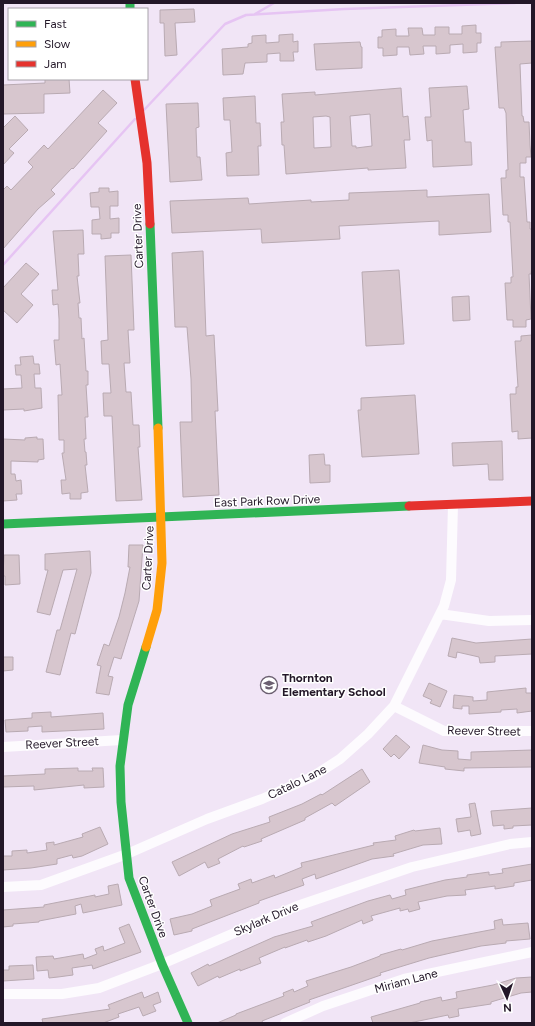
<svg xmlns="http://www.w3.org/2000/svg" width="535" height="1026" font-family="Figtree,sans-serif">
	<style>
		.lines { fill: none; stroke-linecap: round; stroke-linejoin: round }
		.stream { stroke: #e6c4f3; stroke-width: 2.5 }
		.building { fill: #d7c6ce; stroke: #b9aab2; fill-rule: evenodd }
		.street { stroke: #fdfbfe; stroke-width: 10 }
		.fast { stroke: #30b455; stroke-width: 9 }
		.slow { stroke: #ff9f0a; stroke-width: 9 }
		.jam { stroke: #e5322d; stroke-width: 9 }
		.labels { text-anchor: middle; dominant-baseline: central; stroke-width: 3; stroke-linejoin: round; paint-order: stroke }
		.street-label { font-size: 12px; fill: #231728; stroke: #fff }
		.poi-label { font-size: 12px; font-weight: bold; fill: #231728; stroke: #fff; text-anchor: start }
	</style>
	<rect width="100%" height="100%" fill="#f1e5f6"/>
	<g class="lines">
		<path class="stream" d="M255 14 274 3
			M144 110 225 24 246 15 344 9 515 3
			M3 265 135 119"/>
	</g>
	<path class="building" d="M194 9 195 22 175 23 177 55 165 56 164 23H160V10Z
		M476 25V33H481V43H477V52L463 53V44L450 45V53L436 54V46H423L424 54 410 55 409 47H397V55L383 56V48H378V37H382V30L396 29V36H409L408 28H422L423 35H435V27H449V34H462V26Z
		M293 34V42L298 41V52H293L294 61H280V53L267 54V62L245 63 243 74 223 75 222 49 248 47V44L252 43V36L266 35V43L279 42V35Z
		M532 41V63L520 64 522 116H523L524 122H529L530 145 531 157H526V163H520V177H524L527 222H530V229H532V267L531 274H529L531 319 526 320V327H513V320H507L505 283H511V277H513L510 222H508V215H503L501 178H506V170H508L506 113 504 108H499L495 47H501V42Z
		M360 42 361 47H362V68L316 70 314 44Z
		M45 79H69L70 93 44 94V113L3 114V85L45 83Z
		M467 86 469 109 463 110 465 142H471L472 165 433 167 432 140 427 141 425 117H431L429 88Z
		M401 88 403 117 408 116 410 140H404L406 168 368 170V168L286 174 284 145H282L281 122H284L282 94 315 92V95ZM370 114 372 146 356 148V146H352L350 116ZM326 116 330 117 331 147 314 148 313 117Z
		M103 90 117 103 98 123 107 131 73 169 72 168 51 190 55 194 38 209 3 249V190L7 186 11 190 33 167 28 162 44 145 48 149Z
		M255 96 256 123H260L261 146H258L259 175 227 176 226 153 232 152 230 120H224L223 98Z
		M198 103 199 127 196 128 197 157H200L202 180 170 182 166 104Z
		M15 116 28 130 9 149 14 153 3 165V128Z
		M99 188H109V192L118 191V206H110V219L119 218V233H111V238L101 239V234H92V220L100 219 99 207H91L90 193 99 192Z
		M427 190V197L489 194 491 232 439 235V221L339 226 340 239 262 243 261 229 172 233 170 201 248 198 249 204 311 200V202L349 200V193Z
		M83 230 84 254H78L79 276H77L80 303H78L79 318H81L82 339 84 338 86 371H88V385H86L88 417H85L86 439H84L85 452H86L87 465H85L88 492 81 493V499H70V493L62 494 61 480H66L62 453H64V440H59L58 395H62L60 364 56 365 54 340H59V319L58 304 53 305 52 290H58L53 231Z
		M203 251 206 336 214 335 218 411H215L219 495 183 497 180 422H192L191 379 187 327H175L172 253Z
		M131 255 134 330H128L130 363H124L126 392H131L133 425H139L140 447H138L142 500 116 501 112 416H104L103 393H111L109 364H102L101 341 108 340 105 256Z
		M26 263 39 274 21 294 33 305 17 323 3 310V288Z
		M399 270 404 344 366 346 362 272Z
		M469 296 470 320 453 321 452 297Z
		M532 335V438L518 439V431L512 432 510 394H516V387H518L515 341H521V336Z
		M33 356 34 364H39L40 374H34L35 388H41L42 408 24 411V409L3 410V389L22 388 21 375H16L15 365H21L20 357Z
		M415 395 419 454 362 457 358 410H361V398Z
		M37 437V439H43L44 459 38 460V462L11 461V474H15L16 481 21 480 22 494H16L17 500 3 501V439L25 440V438Z
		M502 441 503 480H489L488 464 453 466 452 443Z
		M324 454 325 465H330V482L310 483 309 455Z
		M129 545H143L139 601 121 659 114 657 108 676 113 677 109 695 96 693 101 666 97 665 104 644 109 646 119 617 125 593 130 567H128Z
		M90 551 91 573 75 634 71 633 60 675 46 672 57 630H60L77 569 63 570 50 615 37 612 48 570H45V554Z
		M4 555H19L20 584 5 585V576H3Z
		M452 638 476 643 532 639V654L495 656V662L480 663 479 657 457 652 456 658 448 656Z
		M3 657H13V670L3 671Z
		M429 683 447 691 440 707 430 703 432 700 423 696Z
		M526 688V693H532V711L517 713V709L501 710V712L469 714V706H462V709L453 708 454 695 473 697V701L487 700V692Z
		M51 712V717L103 713 104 729 42 732V726L28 727V731L6 732 5 720 32 718V713Z
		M396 735 410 747 399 759 394 754 391 757 383 749Z
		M423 745 442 750 458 751V759L471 760V752L532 750V767L464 768V771L445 769V767L419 763Z
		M78 768V771H93L92 768H103L104 787 84 788V785L34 790V786L3 787V776L45 774V769Z
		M362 769 370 782 335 806 332 803 305 818V820L261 839 262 841 244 847 243 846 218 859 220 863 208 868 205 862 179 876 172 862 232 834 270 822 269 817 302 804 321 794 322 795Z
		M475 803 481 834 471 836 470 830 458 832 456 819 471 817 469 804Z
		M532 808V825L513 826V828L504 829V825L493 826 491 811Z
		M100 827 108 844 82 856 73 858 72 855 57 859V864L31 868 3 870V856H12V851L27 850V853L47 850 46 843 54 842V845L83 837 82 834Z
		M440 828 442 844 423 845 393 854 394 856 372 859 316 879 315 874 302 879 304 885 259 901V903L192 929V931L174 935 170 919 192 914 212 906 210 900 240 889 238 884 251 879 252 883 274 875 275 878 302 867 301 863 374 845 373 843 396 840 395 836 414 830 415 831Z
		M532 864V880L514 883V886L495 889V886L465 890 466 895 447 896 418 902 420 909 409 912 408 909 400 911V908L371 916 373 920 363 924 362 920 326 936 308 942 307 940 285 948V947L259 958 261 963 240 971V969L219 978 218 976 198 986 191 973 208 964 209 966 274 937 313 926 311 922 368 901 390 895 392 899 406 895 405 890 445 880 467 877V875L489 872V875L503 873 502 869Z
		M118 884 122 905 83 913 81 904 75 906 76 914 39 921V922L13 924V926L3 927V910L44 907V905L95 895V897L109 894 108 886Z
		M502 919 503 925 528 923 530 939 506 941V943L481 946 429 958 380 973 381 975 309 1000 310 1002 262 1021 263 1023H217L236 1015V1014L284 996 283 993 293 989 294 992 308 986 306 981 351 967 380 956V955L401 949 402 950 432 941 495 929 494 921Z
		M129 924 141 952 93 969 92 965 72 968 73 975 58 977 49 978 48 970 37 971 36 957 53 956 54 959 83 954 84 959 97 954 95 949 103 946 104 951 125 943 119 928Z
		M33 965 34 979 3 981V970H9V966Z
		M532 977V992L521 993 491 1002V1004L458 1009 459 1016 449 1018 448 1015 409 1023H373L371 1017 420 1003V1002L441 997 442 1001 457 998 456 992 493 985 516 978Z
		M142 992 144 998 158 992 161 1002 153 1005 156 1011 143 1016 139 1007 118 1014 119 1017 103 1023H43L42 1019 110 1009 108 1005Z"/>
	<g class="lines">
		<path class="street" d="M440 614 489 621 532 620
			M394 706 444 731H532
			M3 747 122 740
			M3 887 41 885 127 854 207 819 262 799 312 777 340 759 368 734 394 706 444 606 451 580 453 505
			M3 994H62L99 988 162 964 297 906 412 867 510 844 532 842
			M285 1023 323 1006 404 979 532 952"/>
		<path class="fast" d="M130 3V9
			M150 224 158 428
			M3 524 409 506
			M146 647 128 705 120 766 121 802 129 878 162 964 188 1023"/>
		<path class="slow" d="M146 647 157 610 162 563 158 428"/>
		<path class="jam" d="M135 79 147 163 150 224
			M409 506 532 501"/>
	</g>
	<defs>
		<g id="school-ring" transform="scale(0.9)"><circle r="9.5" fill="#fff" stroke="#6b5f70" stroke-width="1.5"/><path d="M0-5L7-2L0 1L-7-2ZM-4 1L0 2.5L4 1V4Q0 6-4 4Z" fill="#6b5f70"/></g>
	</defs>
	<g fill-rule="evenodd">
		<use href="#school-ring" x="269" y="685"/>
	</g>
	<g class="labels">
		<g class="street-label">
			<text transform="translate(138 236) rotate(-92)">Carter Drive</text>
			<text transform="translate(267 501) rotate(-2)">East Park Row Drive</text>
			<text transform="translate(148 558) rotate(-87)">Carter Drive</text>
			<text transform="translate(484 731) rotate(1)">Reever Street</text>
			<text transform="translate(62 743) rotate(-3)">Reever Street</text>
			<text transform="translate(297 782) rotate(-26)">Catalo Lane</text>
			<text transform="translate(153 907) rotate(70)">Carter Drive</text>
			<text transform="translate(266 919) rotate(-23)">Skylark Drive</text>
			<text transform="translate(406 981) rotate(-15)">Miriam Lane</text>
		</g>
		<g class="poi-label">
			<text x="282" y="678">Thornton<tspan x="282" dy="14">Elementary School</tspan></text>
		</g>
	</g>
	<rect width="535" height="1026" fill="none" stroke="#231728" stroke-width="8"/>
	<rect x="8" y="8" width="140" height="72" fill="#ffffff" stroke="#a7a2a9"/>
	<rect x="16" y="21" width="20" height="6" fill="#30b455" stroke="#a7a2a9"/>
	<text x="44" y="28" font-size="12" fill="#231728">Fast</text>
	<rect x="16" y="41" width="20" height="6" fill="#ff9f0a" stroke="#a7a2a9"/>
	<text x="44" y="48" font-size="12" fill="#231728">Slow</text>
	<rect x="16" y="61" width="20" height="6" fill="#e5322d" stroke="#a7a2a9"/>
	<text x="44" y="68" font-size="12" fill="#231728">Jam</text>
	<g transform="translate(507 998) rotate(177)" stroke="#ffffff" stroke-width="3" paint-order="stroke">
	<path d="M0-3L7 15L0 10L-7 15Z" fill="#231728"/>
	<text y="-6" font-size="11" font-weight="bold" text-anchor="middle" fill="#231728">N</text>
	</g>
</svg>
